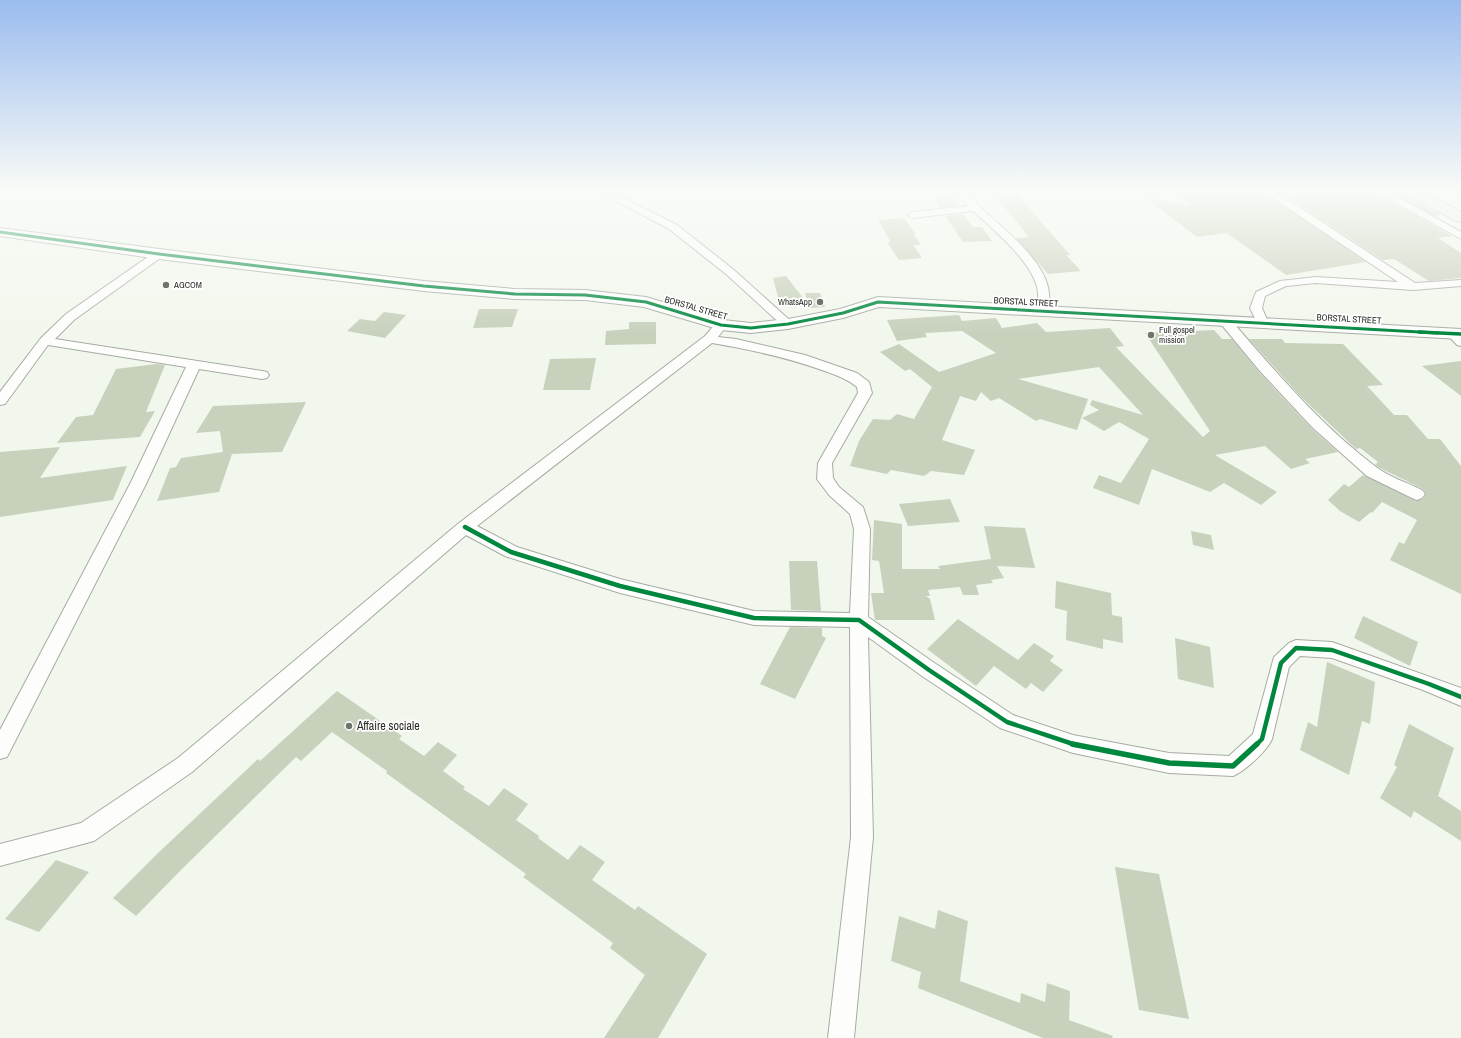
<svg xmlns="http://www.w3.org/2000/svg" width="1461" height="1038" font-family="'Archivo Narrow',sans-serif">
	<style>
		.building { fill: #c7d1bc }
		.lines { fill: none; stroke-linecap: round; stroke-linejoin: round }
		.street-casing { stroke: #a7aba3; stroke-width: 2 }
		.secondary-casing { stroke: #a7aba3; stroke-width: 2 }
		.primary-casing { stroke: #b1b1b9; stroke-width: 2 }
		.street { fill: #fdfefc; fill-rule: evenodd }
		.secondary { fill: #fdfefc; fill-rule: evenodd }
		.primary { fill: #ebebf0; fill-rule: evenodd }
		.cycleway-far3-casing { stroke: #fff; stroke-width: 4.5 }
		.cycleway-far2-casing { stroke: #fff; stroke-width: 5.5 }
		.cycleway-far1-casing { stroke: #fff; stroke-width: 7 }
		.cycleway-casing { stroke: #fff; stroke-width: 8 }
		.cycleway-far3 { stroke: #00873e; stroke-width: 3 }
		.cycleway-far2 { stroke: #00873e; stroke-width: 3.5 }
		.cycleway-far1 { stroke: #00873e; stroke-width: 4.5 }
		.cycleway { stroke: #00873e; stroke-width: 5.5 }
		.poi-dot { fill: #6f746c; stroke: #fff; stroke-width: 1.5 }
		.labels { text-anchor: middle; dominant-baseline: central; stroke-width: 3.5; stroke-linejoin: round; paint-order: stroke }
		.far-poi-label { font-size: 9px; fill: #292d26; stroke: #fff; text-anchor: start }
		.far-street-label { font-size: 9px; fill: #292d26; stroke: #fff }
		.near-poi-label { font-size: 12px; fill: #292d26; stroke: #fff; text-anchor: start }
	</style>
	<rect width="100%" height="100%" fill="#f2f7ed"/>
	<path class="building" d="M1170 190H1260L1366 262 1286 275 1227 233 1197 237 1146 198 1190 205Z
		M1276 190H1372L1452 236 1438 238 1461 253V278L1429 281 1394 259 1383 260Z
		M1388 190H1401L1403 194 1441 215 1434 216Z
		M1017 194 1070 255H1066L1081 271 1048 274 1016 238 1029 237 995 195Z
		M952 197 958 206 940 208 934 198Z
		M963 214 973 227H982L992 241 963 242 945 216Z
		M904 218 916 235H914L921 245H913L922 258 899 260 887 242H891L878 220Z
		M786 276 807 303 780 304 773 278Z
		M805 293H820L825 307 810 308Z
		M479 309H518L512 327 473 328Z
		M384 312 406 315 385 338 347 331 360 319 375 321Z
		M959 315 962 321 996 318 1002 328 1037 323 1046 332 1110 328 1124 346 1116 347 1203 437 1210 431 1145 333 1214 330 1222 339H1232L1258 371 1311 428 1338 452 1305 459 1310 463 1291 469 1265 446 1215 455 1277 492 1261 505 1224 483 1210 492 1152 469 1139 505 1093 488 1099 475 1121 483 1149 439 1119 422 1104 431 1082 418 1099 410 1090 405 1092 400 1143 415 1099 367 1018 379 1088 399 1077 430 1040 419 1036 421 999 398 991 401 981 392 976 401 960 396 942 440 975 450 964 475 931 471 924 476 891 470 887 474 850 466 859 441 873 419 890 420 897 414 914 419 932 387 910 369 905 371 880 352 899 344 939 372 996 353 962 331 925 333 927 337 897 341 887 320Z
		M629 322H656V344L605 345 606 331 629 329Z
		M1249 339H1282L1285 343 1343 344 1383 385 1367 386 1394 415H1407L1428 439H1440L1461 466V594L1390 560 1399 542 1404 544 1417 520 1382 502 1372 513 1371 512 1359 522 1340 511 1328 500 1344 484 1349 487 1363 475 1416 501 1423 499 1426 494 1423 489 1382 469 1375 465 1378 462 1360 448 1356 449 1300 396Z
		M596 358 590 390H543L550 359Z
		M1461 361V396L1422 366Z
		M156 364 165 365 146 412 155 411 140 437 57 443 76 417 93 415 116 369Z
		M306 402 282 452 232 454 219 492 157 501 170 468 176 467 181 458 223 452 220 431 196 433 213 406Z
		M60 447 40 478 127 466 113 500 0 517V452Z
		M950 499 960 522 908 526 899 504Z
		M874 520 902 524V569H940L938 566 991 559 984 526 1025 528 1035 568 997 566 1004 578 991 580 993 583 976 585 979 595H963L960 587 928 590 930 596H926L930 599 935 620H875L871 593H884L879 561 872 560Z
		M1191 531 1211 535 1214 550 1193 545Z
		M789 561H817L821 611 791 610Z
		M1056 581 1111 593 1112 615 1122 617 1123 643 1103 639V649L1066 640 1067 611 1055 608Z
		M1363 616 1418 642 1410 666 1354 638Z
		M958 619 1018 660 1034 643 1054 656 1050 661 1063 670 1043 692 1031 683 1026 689 994 666 976 686 927 649Z
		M790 627 822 628V636L826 638 795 699 760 684Z
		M1175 638 1210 647 1214 688 1178 679Z
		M1327 662 1375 682 1370 724 1362 721 1349 775 1300 750 1308 722 1317 727Z
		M337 691 402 736 399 739 424 756 438 742 457 755 443 771 465 787 463 789 489 806 504 788 528 804 516 820 539 836 538 838 568 860 580 845 605 862 592 880 635 910 638 906 707 954 658 1038H604L645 975 610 948 613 943 523 877 526 874 386 773 387 771 332 732 301 761 296 757 181 870 136 916 113 898 157 854 258 759 260 761Z
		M1409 724 1454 748 1438 796 1461 811V841L1414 811 1411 818 1380 798 1397 767 1394 765Z
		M56 860 89 872 39 932 5 919Z
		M1115 867 1159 874 1189 1019 1139 1010Z
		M938 910 968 921 960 981 1020 1003 1021 993 1045 1002 1047 983 1070 991 1069 1020 1113 1036 1112 1038H1043L918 988 921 972 891 961 899 916 935 929Z"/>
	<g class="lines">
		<g class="street-casing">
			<path id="street" d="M596 190H608L677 225 734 270 794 324 792 327H784L726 274 669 229Z
				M956 190H966C970 196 975 202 980 207 1003 229 1053 265 1049 301 1049 305 1049 309 1046 313H1038L1036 310C1037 304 1039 297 1038 292 1035 264 993 229 973 211L912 218 907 215 912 212 968 206Z
				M1261 190H1273L1415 283 1461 280V286L1413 290 1316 283 1286 286 1265 296 1262 308 1268 322 1266 325H1258L1250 308 1256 292 1280 281 1316 277 1398 282Z
				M1373 190H1385L1461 232V239Z
				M159 251 165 254 163 256 74 320 55 339 262 371 267 372 269 375 267 378 262 379 199 369 146 484 7 757 0 759V730L130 484 186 367 48 345 5 404 0 405V392L41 338 66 314 155 252Z
				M1225 317 1229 318C1275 371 1320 425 1376 467 1389 477 1408 483 1422 490L1425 494 1422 498 1417 500 1412 498 1367 476 1312 427 1259 370 1221 324 1219 321 1221 318Z
				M721 321 725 322 727 325 718 337 736 339 805 355 857 373 869 382 872 393 832 463 833 478 839 487 863 507 870 529 868 617 936 664 1013 715 1073 735 1169 753 1229 756 1253 734 1274 657 1289 643 1296 640 1332 642 1461 688V706L1423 690 1332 658 1300 656 1289 667 1272 739C1267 751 1245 771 1233 776L1169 773 1073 753 1000 728 922 676 868 637 873 837 854 1038H828L851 837 850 627 754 625 620 593 505 556 466 535 192 772 94 841 0 866V844L81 823 178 758 459 523 705 336 717 322ZM712 343C748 349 784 357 819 369 833 374 846 378 857 387L858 393 818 463 817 479 829 495 850 514 854 529 850 613 754 611 620 579 517 547 477 526Z
				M1452 329 1456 330 1461 335V346L1457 345 1446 333 1448 330Z"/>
		</g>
		<g class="secondary-casing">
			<path id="secondary" d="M0 228 159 249 424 281 515 289 585 290 646 297 723 320 751 323 788 319 840 309 878 297 1461 329V339L879 307 843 318 788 329 751 333 721 330 644 307 585 300 515 299 424 291 159 259 0 236Z"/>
		</g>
		<g class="primary-casing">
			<path id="primary" d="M1402 190H1419L1461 212V222L1456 221 1404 193Z"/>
		</g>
		<use href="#street" class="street"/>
		<use href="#secondary" class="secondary"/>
		<use href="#primary" class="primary"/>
		<g class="cycleway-far3-casing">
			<path id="cycleway-far3" d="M0 232 159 254 424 286 515 294 585 295 646 302 721 325 751 328 788 324 843 313 878 302 1438 333"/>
		</g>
		<g class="cycleway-far2-casing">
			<path id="cycleway-far2" d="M1419 332 1461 334"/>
		</g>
		<g class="cycleway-far1-casing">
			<path id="cycleway-far1" d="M465 527 511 552 620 586 754 618 859 620 929 670 1007 722 1076 745
				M1256 745 1262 739 1281 663 1296 648 1332 650 1429 684 1461 697"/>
		</g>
		<g class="cycleway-casing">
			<path id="cycleway" d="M1072 744 1169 763 1233 766 1257 744"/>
		</g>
		<use href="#cycleway-far3" class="cycleway-far3"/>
		<use href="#cycleway-far2" class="cycleway-far2"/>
		<use href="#cycleway-far1" class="cycleway-far1"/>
		<use href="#cycleway" class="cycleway"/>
	</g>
	<linearGradient id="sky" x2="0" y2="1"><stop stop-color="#9bbcee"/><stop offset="0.57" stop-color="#f9fbf7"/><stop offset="1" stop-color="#f9fbf7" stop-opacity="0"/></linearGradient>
	<rect width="1461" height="335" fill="url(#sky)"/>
	<g class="poi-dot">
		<circle cx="166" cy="285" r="4"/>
		<circle cx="820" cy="302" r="4"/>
		<circle cx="1151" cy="335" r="4"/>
		<circle cx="349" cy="726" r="4"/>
	</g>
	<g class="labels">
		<g class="far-poi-label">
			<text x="174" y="285">AGCOM</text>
			<text x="812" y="302" text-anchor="end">WhatsApp</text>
			<text x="1159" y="330">Full gospel<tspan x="1159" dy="10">mission</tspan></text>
		</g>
		<g class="far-street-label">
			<text transform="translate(1026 302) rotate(3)">BORSTAL STREET</text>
			<text transform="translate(696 308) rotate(16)">BORSTAL STREET</text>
			<text transform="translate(1349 319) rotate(3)">BORSTAL STREET</text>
		</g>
		<g class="near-poi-label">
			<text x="357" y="726">Affaire sociale</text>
		</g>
	</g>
</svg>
